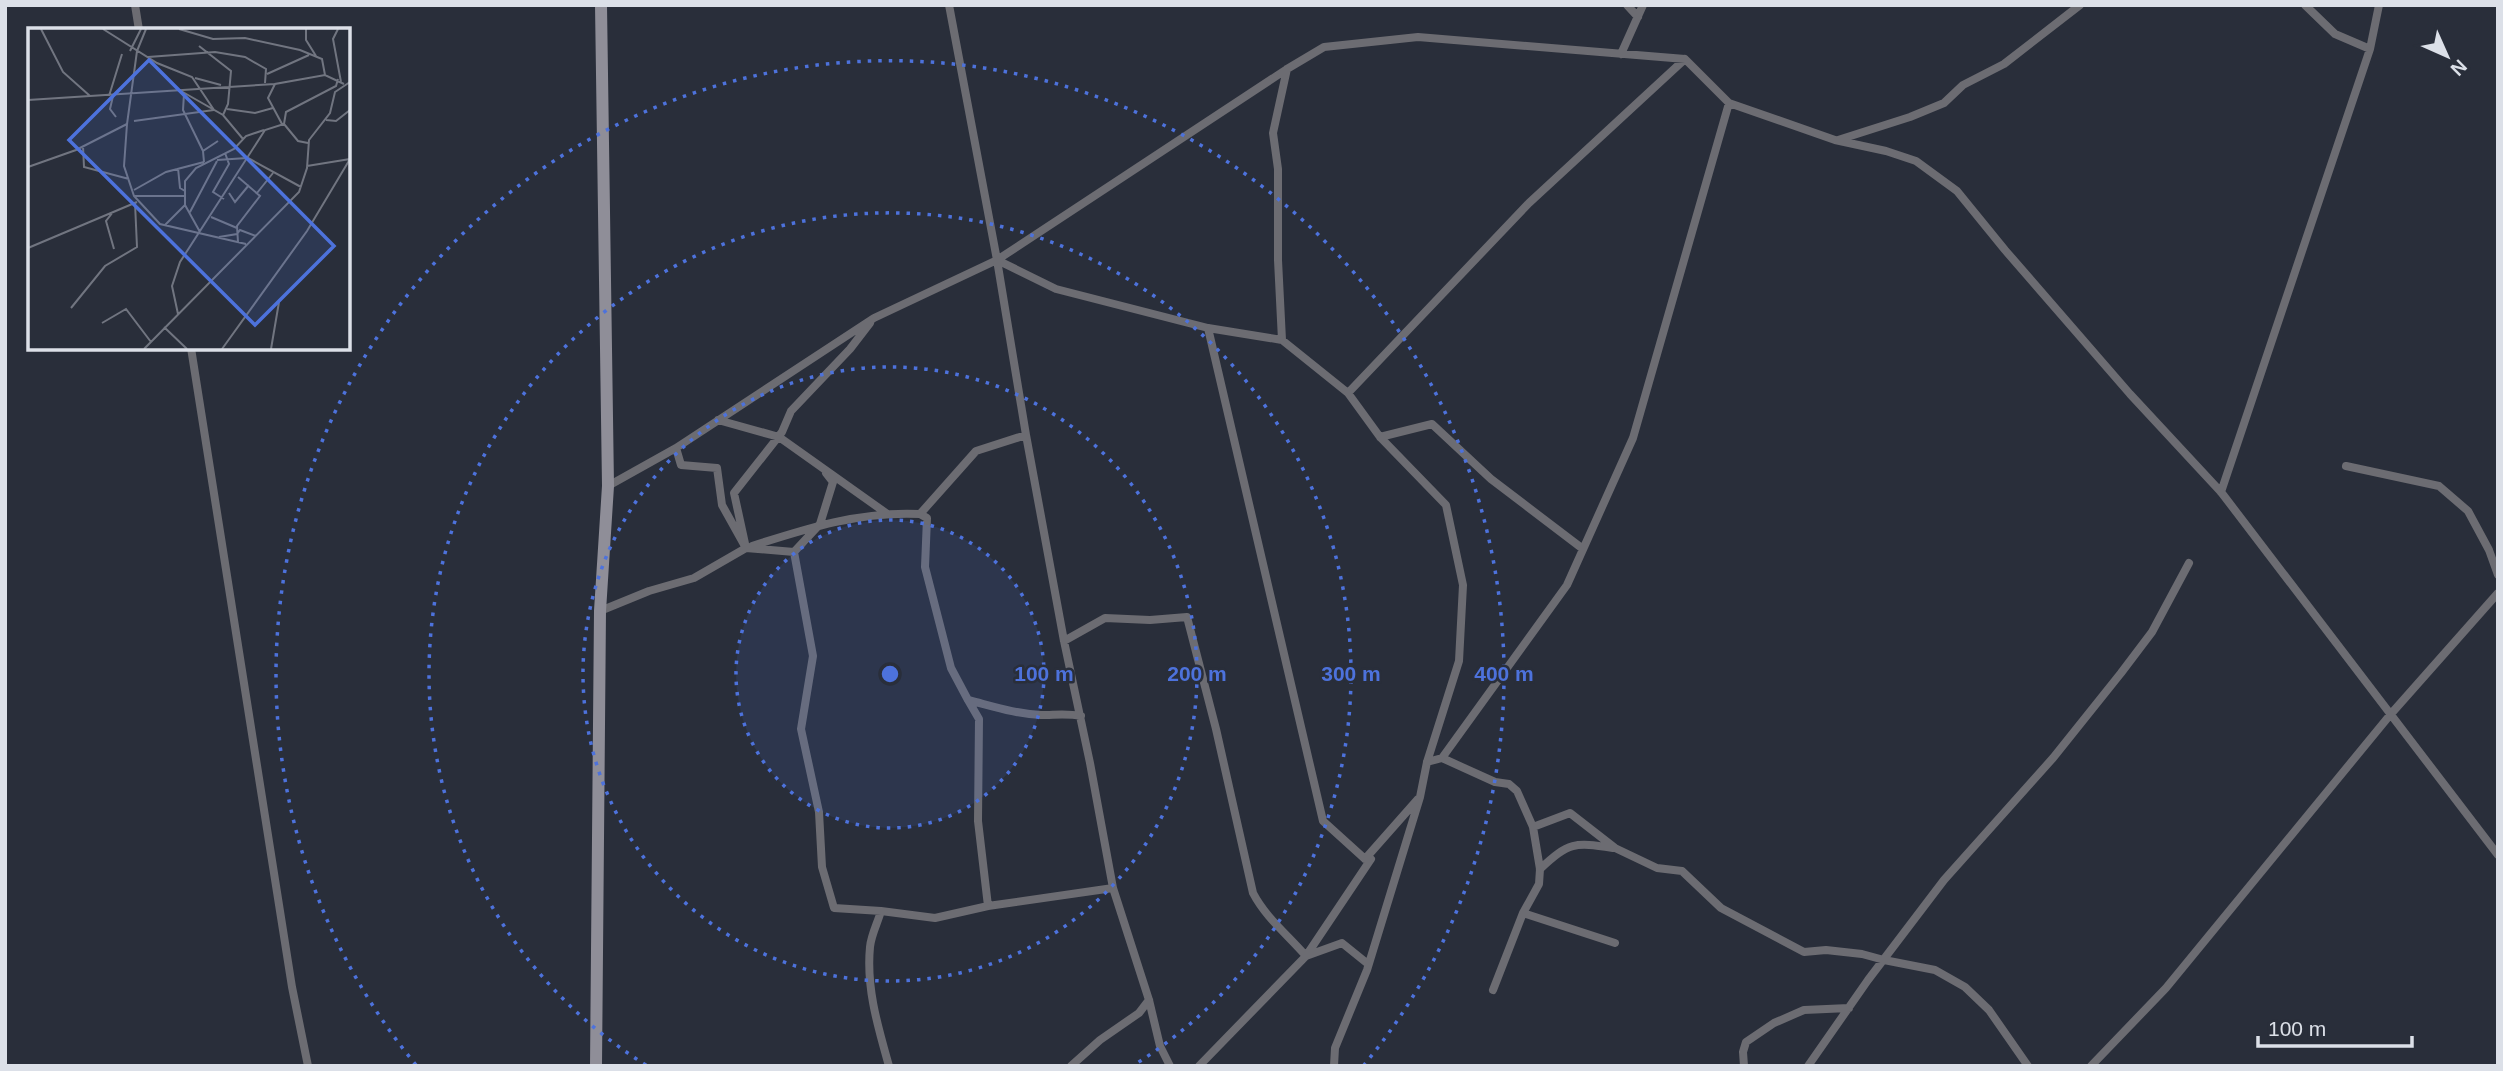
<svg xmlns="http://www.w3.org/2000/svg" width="2503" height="1071" font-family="Helvetica,sans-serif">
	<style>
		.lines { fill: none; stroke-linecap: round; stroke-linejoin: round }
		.street { stroke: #6c6c72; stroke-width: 8 }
		.secondary { stroke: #8f8e98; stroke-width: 12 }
		.ring { fill: none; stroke: #4d72dc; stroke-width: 3.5; stroke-dasharray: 3.5 7 }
		.inset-road { fill: none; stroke: #717580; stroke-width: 2 }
		.view { fill: #4d72dc; fill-opacity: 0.15; stroke: #4d72dc; stroke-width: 3.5 }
		.inset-edge { fill: none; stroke: #dce0e8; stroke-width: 3.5 }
		.centre { fill: #4d72dc; stroke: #292e3a; stroke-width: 3.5 }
		.ring-label { font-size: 21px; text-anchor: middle; font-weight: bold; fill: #4d72dc; stroke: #292e3a; stroke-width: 5; stroke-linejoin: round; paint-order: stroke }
	</style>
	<rect width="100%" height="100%" fill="#292e3a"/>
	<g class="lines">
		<path class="street" d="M135 5 139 30
			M949 5 997 260 1026 435 1064 641 1090 763 1113 888 1149 1000 1160 1046 1170 1066
			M1627 5 1638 17
			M2305 5 2335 34 2370 49
			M1621 54 1643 5
			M1838 140 1910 117 1944 103 1963 85 2004 64 2080 5
			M997 260 1056 289 1208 328 1282 340 1348 393 1380 437 1446 505 1463 585 1459 661 1427 762 1420 797 1367 970 1335 1048 1334 1066
			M1208 328 1323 821 1365 859
			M1282 340 1278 260V169L1273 133 1287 69
			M191 348 292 987 308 1066
			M1348 393 1529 203 1685 59
			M718 420 779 437 886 513
			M1380 437 1432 424 1491 479 1583 549
			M676 448 681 465 717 468 722 505 746 548 794 552 813 656 801 729 819 812 822 867 834 908 881 911 935 918 988 906 1113 888
			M2346 466 2439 486 2468 511 2489 550 2498 575
			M608 486 676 448 874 318 997 260 1287 69 1324 47 1418 37 1685 59 1729 103 1835 140 1886 151 1916 161 1957 191 2005 250 2130 394 2221 492 2498 855
			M2221 492 2370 49 2379 5
			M920 514 927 518 925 567 951 668 968 700
			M752 546C808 528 861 511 920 514L976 451 1026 435
			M794 552 820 524 833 482 826 473
			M600 611 649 591 694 578 746 548 734 493 782 432 791 411 850 349 870 323
			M1064 641 1105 618 1150 620 1187 617 1216 729 1253 893C1266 918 1288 935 1306 956L1342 943 1368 964
			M1442 758 1495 782 1509 784 1517 791 1533 827 1540 869 1539 884 1523 913 1493 990
			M1427 762 1442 758 1567 585 1633 438 1729 103
			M1533 827 1570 813 1615 848 1657 868 1682 871 1721 908 1804 952 1826 950 1862 954 1884 960 1935 970 1965 987 1989 1010 2028 1066
			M1540 869C1569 842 1574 842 1613 848
			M988 906 978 821 979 719 968 700C992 706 1016 714 1041 715 1055 715 1067 713 1081 716
			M881 911C878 922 871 935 870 947 866 988 878 1027 889 1066
			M1523 913 1615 943
			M1071 1066 1100 1040 1139 1013 1149 1000
			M1199 1066 1306 956 1371 859H1365L1418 799
			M1744 1066 1743 1052 1746 1042 1774 1023 1804 1010 1849 1008
			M1808 1066 1868 980 1944 880 2053 758 2121 673 2152 632 2189 563
			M2091 1066 2166 988 2390 715 2498 593"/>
		<path class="secondary" d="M596 1066 600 611 608 486 601 5"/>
	</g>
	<circle cx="890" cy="674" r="154" fill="#4d72dc" fill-opacity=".12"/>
	<g class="ring">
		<circle cx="890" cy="674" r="154"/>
		<circle cx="890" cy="674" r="307"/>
		<path d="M646 1065A461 461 0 1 1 1134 1065"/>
		<path d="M416 1065A614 614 0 1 1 1364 1065"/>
	</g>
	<g transform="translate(28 28)">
		<rect width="322" height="322" fill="#292e3a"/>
		<path class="inset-road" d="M13 1 35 44 62 68M75 1 129 35 164 49 186 82 106 93M118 1 109 23 99 96 96 138 106 168 132 196 218 216M151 1 185 11 217 10 272 22 294 31 297 47M278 1V12L288 28M310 1 305 11 313 54M171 18 203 43 200 76 195 87M102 23 113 1M120 29 187 24 217 29 238 41 237 55M239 46 281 27M167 50 193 57M153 63 195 87 215 111M156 66 155 82 175 123M81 68 94 26M85 68 82 81 88 89M0 72 247 56M199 81 227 85 245 80M298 92 308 93 322 82M254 96 240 70 247 56 297 47 316 56M256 96 270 113 280 115M55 118 56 139 101 151M220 130 273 159M189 132 219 130M176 134 175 123 190 113M279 138 322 131M0 139 48 122 99 96M150 140 152 160 157 163M106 162 138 144 176 134M201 165 207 174 221 157M229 165 245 145M106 168H156M196 171 185 164 201 136 197 125M85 184 78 193 86 221M162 184 189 133M183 189 209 200M137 197 157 177M172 204 157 177V153L168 140 206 121 218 108 236 102M191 209 209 206 212 202 228 208M210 214 209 198 232 168 210 149M0 220 109 174M43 280 77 238 109 219 107 175M150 286 144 258 152 234 237 102 256 96 258 84 308 58 310 51M74 295 98 281 123 314M136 299 159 321M116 321 271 164 279 140 281 112 302 85 307 64 322 54M194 321 279 203 322 131M243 321 251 274"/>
		<path class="view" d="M121 32 306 218 227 297 41 112Z"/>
		<rect width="322" height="322" class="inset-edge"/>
	</g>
	<circle cx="890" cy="674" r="10" class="centre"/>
	<g class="ring-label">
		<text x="1044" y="681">100 m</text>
		<text x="1197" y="681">200 m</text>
		<text x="1351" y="681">300 m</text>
		<text x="1504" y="681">400 m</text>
	</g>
	<rect width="2503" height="1071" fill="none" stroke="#dce0e8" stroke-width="14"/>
	<g transform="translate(2447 56) rotate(135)" stroke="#292e3a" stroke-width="5" paint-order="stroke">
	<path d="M0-5L12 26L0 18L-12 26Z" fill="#dce0e8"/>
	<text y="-10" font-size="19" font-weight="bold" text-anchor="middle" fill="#dce0e8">N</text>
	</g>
	<path d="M2258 1036v10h154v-10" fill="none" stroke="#dce0e8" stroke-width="3.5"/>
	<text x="2268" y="1036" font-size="21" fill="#dce0e8" stroke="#292e3a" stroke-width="5" paint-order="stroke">100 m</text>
</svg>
